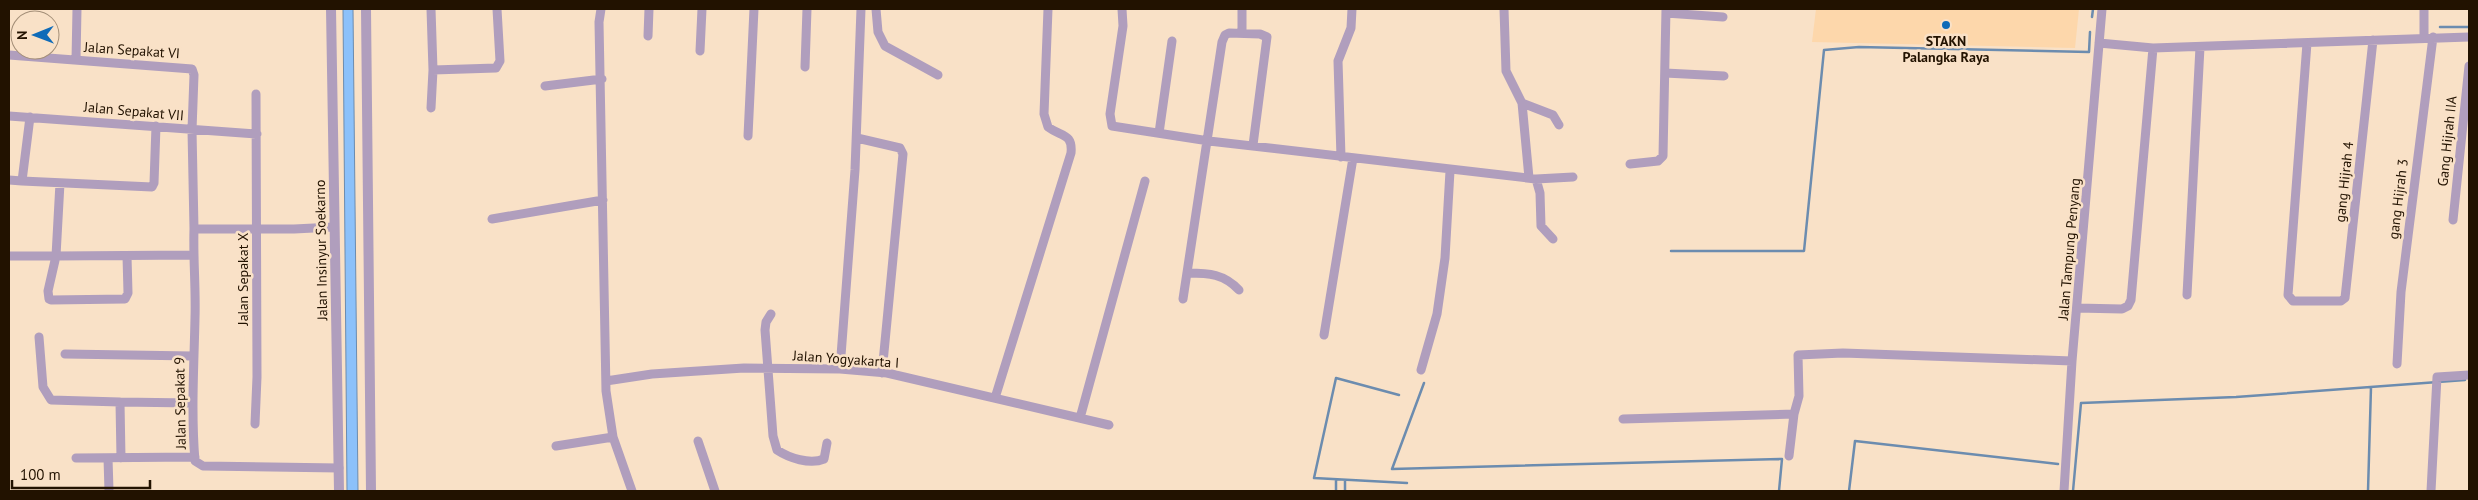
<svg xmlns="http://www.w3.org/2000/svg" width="2478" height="500" font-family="'PT Sans',sans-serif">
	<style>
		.built { fill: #fdd7ab }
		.water { fill: #8cc1fa; stroke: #6c8caf }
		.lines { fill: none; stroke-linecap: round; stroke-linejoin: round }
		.stream { stroke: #6c8caf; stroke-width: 2.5 }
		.minor { stroke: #b09ebd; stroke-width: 9 }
		.tertiary { stroke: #b09ebd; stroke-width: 10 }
		.poi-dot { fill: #0f6bb8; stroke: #f9e1c7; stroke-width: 2 }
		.labels { text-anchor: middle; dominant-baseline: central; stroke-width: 5; stroke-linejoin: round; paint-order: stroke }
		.poi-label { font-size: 14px; font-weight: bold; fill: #221200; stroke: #f9e1c7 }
		.street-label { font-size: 14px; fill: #221200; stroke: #f9e1c7 }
	</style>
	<rect width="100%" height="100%" fill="#f9e1c7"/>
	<path class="built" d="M1816 9H2079L2075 48 1812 42Z"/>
	<path class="water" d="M343 9H353L358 491H347Z"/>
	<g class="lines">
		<path class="stream" d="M2092 17 2093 9
			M2440 27H2469
			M1671 251H1804L1824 50 1859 47 2089 52 2090 32
			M1424 383 1392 469 1782 459 1779 491
			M1399 395 1336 378 1314 478 1407 483
			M1345 480V491
			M1336 491V480
			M1849 491 1855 441 2058 464
			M2073 491 2081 403 2236 397 2465 380
			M2368 491 2371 387"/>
		<path class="minor" d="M431 9 433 70 431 108
			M601 9 599 22 606 391 613 437 632 491
			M876 9 878 32 885 46 938 75
			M1122 9 1123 26 1110 114 1112 126 1209 141 1536 179 1540 193 1541 226 1553 239
			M1242 9V32
			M1504 9 1506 71 1522 103 1529 178
			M2424 9V37
			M1666 13 1723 17
			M648 36 649 9
			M2307 43 2288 295 2293 301H2341L2345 298 2373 40
			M2153 48 2469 37
			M700 51 702 9
			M9 55 192 69 194 75 192 130 194 229H294L334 227
			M76 60 77 9
			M805 67 807 9
			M433 70 496 68 500 61 497 9
			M1665 73 1724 76
			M545 86 602 79
			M1522 103 1553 115 1559 125
			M9 116 257 134
			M1159 133 1172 41
			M748 136 754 9
			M857 138 900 148 903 154 882 373
			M1341 157 1338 61 1351 28 1352 9
			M1630 164 1658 161 1663 156 1666 9
			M1536 179 1573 177
			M9 180 22 181 30 117
			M22 181 152 187 154 183 156 126
			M60 183 56 256 193 255
			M492 219 603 200
			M2453 220 2469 66
			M194 229C193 259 196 288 195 318 194 366 191 413 195 461L203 466 339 468
			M9 256H56L48 291 49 299 51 300 125 299 128 293 127 256
			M1188 273C1209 273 1224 274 1239 290
			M2187 295 2200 47
			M1183 299 1222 42 1225 35 1229 33 1260 34 1267 37 1253 145
			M2077 308 2122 309 2128 306 2131 300 2153 48 2099 43
			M771 314 766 322 765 330 773 436 777 450C789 458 810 465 824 459L827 443
			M1324 335 1353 158
			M39 337 43 387 51 400 120 402
			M65 354 193 356
			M2397 364 2401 292 2433 37
			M840 369 855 170 861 9
			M1421 370 1437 314 1445 258 1450 171
			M606 381 652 374 744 368 840 369 887 373 1109 425
			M995 398 1071 153C1073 133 1061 137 1048 127L1044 114 1048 9
			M1080 418 1145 181
			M1623 419 1794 414
			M255 424 257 377 256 94
			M698 441 715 491
			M556 446 613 437
			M1789 456 1794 414 1799 396 1798 355 1843 353 2072 361
			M76 458 195 457
			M108 458 109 491
			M121 458 120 402 192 403
			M2064 491 2072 361 2102 9
			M2431 491 2437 377 2469 375"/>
		<path class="tertiary" d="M331 9 339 491
			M366 9 371 491"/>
	</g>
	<circle class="poi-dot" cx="1946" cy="25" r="5"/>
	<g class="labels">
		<g class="poi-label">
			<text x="1946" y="41">STAKN<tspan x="1946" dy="16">Palangka Raya</tspan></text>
		</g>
		<g class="street-label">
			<text transform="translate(132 50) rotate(4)">Jalan Sepakat VI</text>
			<text transform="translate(134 111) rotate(5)">Jalan Sepakat VII</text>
			<text transform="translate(2447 141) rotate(-84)">Gang Hijrah IIA</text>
			<text transform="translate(2344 182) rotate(-84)">gang Hijrah 4</text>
			<text transform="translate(2398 199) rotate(-83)">gang Hijrah 3</text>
			<text transform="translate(2069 249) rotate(-85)">Jalan Tampung Penyang</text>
			<text transform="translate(321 250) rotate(-91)">Jalan Insinyur Soekarno</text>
			<text transform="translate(243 279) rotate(-90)">Jalan Sepakat X</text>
			<text transform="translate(846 359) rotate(4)">Jalan Yogyakarta I</text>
			<text transform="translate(180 403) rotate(-91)">Jalan Sepakat 9</text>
		</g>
	</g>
	<rect width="2478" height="500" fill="none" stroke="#221200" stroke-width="20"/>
	<g transform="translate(35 35) rotate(269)"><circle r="24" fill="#f9e1c7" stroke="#a38e77"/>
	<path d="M0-4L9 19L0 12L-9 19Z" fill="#0f6bb8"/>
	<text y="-8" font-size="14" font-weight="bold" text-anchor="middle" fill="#221200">N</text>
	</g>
	<path d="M12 480v8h138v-8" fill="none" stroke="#221200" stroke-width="2.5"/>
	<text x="20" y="480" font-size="15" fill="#221200" stroke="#f9e1c7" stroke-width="4" paint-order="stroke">100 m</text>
</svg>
